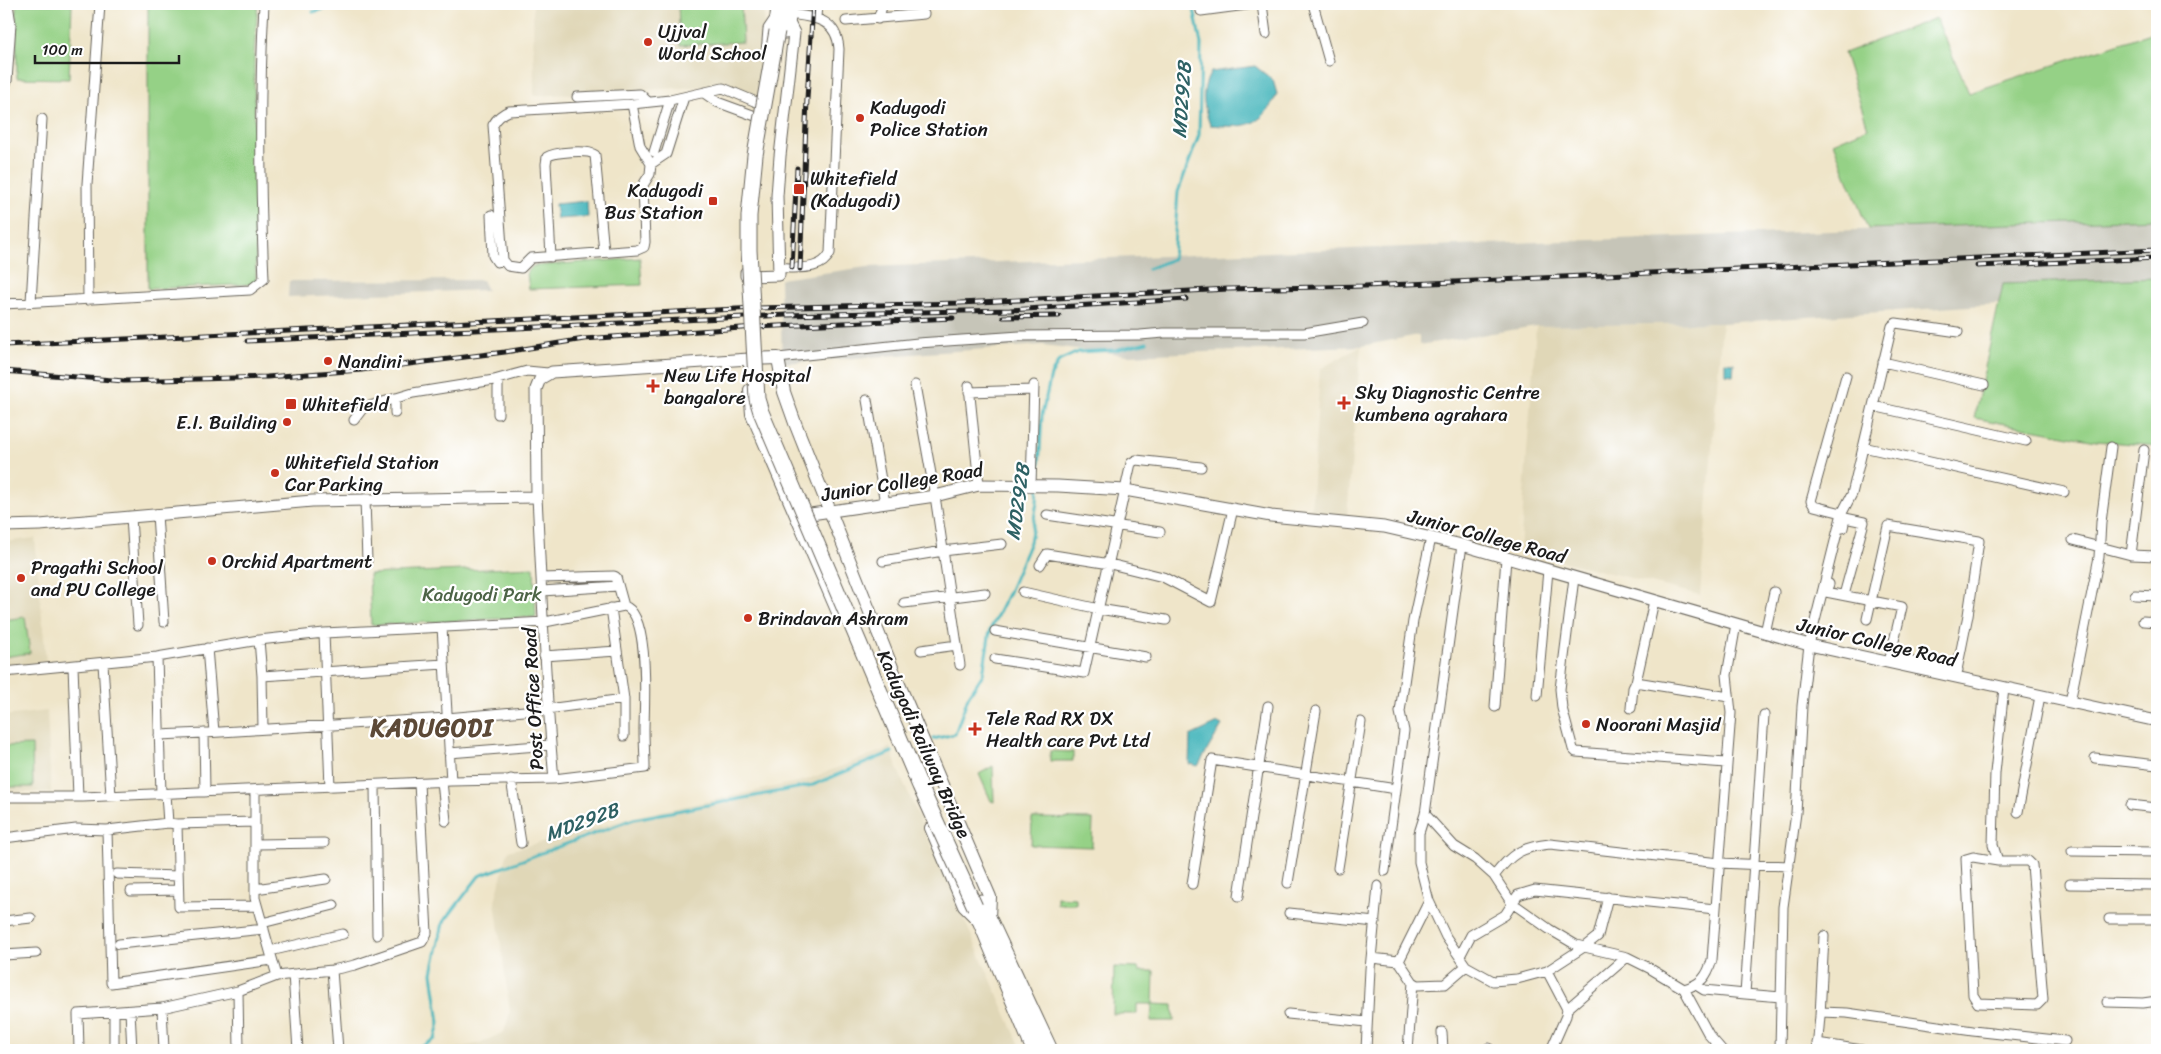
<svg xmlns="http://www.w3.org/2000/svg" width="2161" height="1054" font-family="Sriracha,sans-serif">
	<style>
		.built { fill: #e0d7b7 }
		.industrial { fill: #c6c5b8 }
		.green { fill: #95d186; stroke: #587651 }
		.water { fill: #45b5bb; stroke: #30686c }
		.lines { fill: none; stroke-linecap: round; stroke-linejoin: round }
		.stream { stroke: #45b5bb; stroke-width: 3 }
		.minor-casing { stroke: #666259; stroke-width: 11 }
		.tertiary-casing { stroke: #666259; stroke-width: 13 }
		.secondary-casing { stroke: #666259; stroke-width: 14 }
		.primary-casing { stroke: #666259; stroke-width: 17 }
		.minor { stroke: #fff; stroke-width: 9 }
		.tertiary { stroke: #fff; stroke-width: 11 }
		.secondary { stroke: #fff; stroke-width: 12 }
		.primary { stroke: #fff; stroke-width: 15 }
		.rail-casing { stroke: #1c1c1c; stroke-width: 5 }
		.rail { stroke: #fff; stroke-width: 3; stroke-dasharray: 9; stroke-linecap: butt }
		.primary-bridge-casing { stroke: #666259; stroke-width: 17; stroke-linecap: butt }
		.primary-bridge { stroke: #fff; stroke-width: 15 }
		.poi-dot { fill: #c8321e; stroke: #fff; stroke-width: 2 }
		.labels { text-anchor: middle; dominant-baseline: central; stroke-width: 4.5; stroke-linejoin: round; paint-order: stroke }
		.poi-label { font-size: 19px; fill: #1c1c1c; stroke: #fff; text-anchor: start }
		.street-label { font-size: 19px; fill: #1c1c1c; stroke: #fff }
		.park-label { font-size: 19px; fill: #4c6446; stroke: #fff }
		.water-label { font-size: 20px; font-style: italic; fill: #2e6164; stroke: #fff }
		.district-label { font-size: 24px; font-weight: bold; letter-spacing: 1px; fill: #5c4937; stroke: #fff }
	</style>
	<rect width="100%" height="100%" fill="#fff"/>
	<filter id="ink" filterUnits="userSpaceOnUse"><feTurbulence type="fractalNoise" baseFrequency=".02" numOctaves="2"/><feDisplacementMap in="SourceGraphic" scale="10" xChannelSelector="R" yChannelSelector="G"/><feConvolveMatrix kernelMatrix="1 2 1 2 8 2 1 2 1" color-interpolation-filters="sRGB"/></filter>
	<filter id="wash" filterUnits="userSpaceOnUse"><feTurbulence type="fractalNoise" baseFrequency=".0096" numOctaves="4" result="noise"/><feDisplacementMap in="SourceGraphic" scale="20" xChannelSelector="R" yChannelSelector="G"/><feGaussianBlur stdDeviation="1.12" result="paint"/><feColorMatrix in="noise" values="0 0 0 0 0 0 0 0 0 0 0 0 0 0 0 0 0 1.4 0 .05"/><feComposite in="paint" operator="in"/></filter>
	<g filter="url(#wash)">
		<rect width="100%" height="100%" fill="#efe5c9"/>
		<path class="built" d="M533 4H765L761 97 735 85 534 96Z
			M1722 323 1700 595 1520 551 1536 326Z
			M1361 346 1347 517 1311 513 1320 369Z
			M35 538 46 661 4 667V542Z
			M47 711 51 792H4V716Z
			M891 747 897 768 1022 1050H449L481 1043 504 1032 510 1012 495 901 508 851 638 816 806 780Z"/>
		<path class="industrial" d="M2157 219V278L2003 284 1998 304 1722 323 1536 326 1419 345V335L1361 346 1128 355 1043 345 782 363 780 279 867 267Z
			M482 280 487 290 288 297 289 281Z"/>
		<path class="green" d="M16 4H72L69 79 17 78Z
			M148 4H258L254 54 256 284 148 289Z
			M678 4H741L743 42 680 45Z
			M1936 18 1969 93 2157 31V219L1868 229 1833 143 1868 128 1844 53Z
			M640 258 642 285 529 289 527 273 533 266Z
			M2157 278V446L2096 441 1974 418 2003 284Z
			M534 567 536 617 371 625 369 574Z
			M25 617 30 653 4 657V620Z
			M4 726 5 746 32 745 33 787H4Z
			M1050 751 1073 752V761H1050Z
			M993 766 994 802 991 801 979 774Z
			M1032 818 1093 819 1092 847 1031 845Z
			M1057 897 1076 898V904H1057Z
			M1114 967 1138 968 1139 971H1154L1153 1004 1173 1005 1174 1021H1151L1152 1004H1137V1014H1113Z"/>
		<path class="water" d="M1255 66 1273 80 1277 94C1262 128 1244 128 1210 125 1203 105 1200 91 1211 72Z
			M587 201 588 217 557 219 555 204Z
			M1725 362 1734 363 1733 375 1725 374Z
			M1218 723 1222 725 1198 766 1189 764 1190 736Z"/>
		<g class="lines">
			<path class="stream" d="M355 4 370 6 378 4
				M313 12 326 8 331 4
				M1148 269 1173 259 1178 192 1199 135 1201 44 1193 4
				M933 739 955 734 968 697 983 674 990 630 1009 592 1030 542 1037 502 1042 415 1051 375 1059 361 1078 352 1115 350 1147 342
				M411 1050 421 1047 435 1039 439 1023 432 973 443 923 479 876 634 819 813 785 892 752"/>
		</g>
	</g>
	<g filter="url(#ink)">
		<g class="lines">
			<g class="minor-casing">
				<path id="minor" d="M1262 4 1266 34
					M1313 4 1329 61
					M1201 11 1254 4
					M816 18 817 4
					M878 19 883 4
					M846 21 924 14
					M7 81 11 24 8 4
					M704 93 717 102 758 117
					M577 97 640 94 648 102
					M632 104 640 146 651 164 650 174 643 185 645 242 644 247 637 250 531 258 521 268 508 266 503 260 493 125C497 118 501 114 509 111Z
					M632 104 670 100 723 88 761 104
					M654 152 670 100
					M651 164 666 154 684 97
					M491 215 493 256 497 262 503 260
					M551 257 546 164 547 157C554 152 588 149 595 155L604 252
					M779 268C796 267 821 272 830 253L839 49C837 18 813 17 789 14
					M88 300 87 184 100 4
					M31 302 42 119
					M4 304 250 290 264 279C260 187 259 95 264 4
					M778 358 918 343 1020 336 1140 335 1164 333H1304L1363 323
					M1883 362 1984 385
					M915 385 935 496 960 665
					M969 386 979 485
					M969 392 1033 390
					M395 398V413
					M867 400 885 503
					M1873 406 2026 441
					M498 414V379
					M354 420 363 408 413 393 494 380 527 371 548 373
					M1863 447 2064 492
					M1031 485 1034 385
					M537 497C542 591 545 685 554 779
					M365 499 367 561
					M1842 513 1814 506 1811 501 1846 376
					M157 514 164 622
					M1047 515 1160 532
					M131 517 138 625
					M1843 528 1845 518 1864 522 1844 595
					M2073 540 2131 555 2157 556
					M1462 545 1425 814 1454 846 1475 859 1494 876 1511 902 1549 929 1576 945 1627 957 1649 968 1684 989 1709 1035 1722 1050
					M2131 555 2144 450
					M883 561 943 551 1002 544
					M1040 565 1047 554 1110 564 1163 577 1211 602 1233 509
					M541 578 614 576 616 577 624 606
					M1574 578 1560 689 1562 708 1573 749 1576 752 1726 763
					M1829 584 1826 592 1902 607 1890 658 1958 670
					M542 591 618 586
					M1023 592 1099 609 1166 620
					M2135 595 2157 596
					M904 603 985 593
					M1867 619 1888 526 1979 541 1968 615 1956 675
					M2143 621 2157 622
					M442 627 451 781
					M995 631 1146 657
					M324 633 330 787
					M1765 633 1774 592
					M259 640 262 676
					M207 648 214 732
					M921 650 957 645
					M544 656 617 651
					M157 657 161 794
					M995 659 1084 673 1131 463 1136 460 1201 467
					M103 663 111 796
					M73 666 78 797
					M4 672 157 657 259 640 324 633 545 622 624 606C651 613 644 708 644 730 644 743 645 756 645 768L554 779 451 781 83 797H4
					M1636 682 1729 697
					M1537 696 1548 570
					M624 699V736
					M2070 702 2099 557 2101 522 2111 447
					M1495 707 1506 558
					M1631 708 1633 688 1636 682 1654 601
					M1764 715 1745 994 1781 997
					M263 729 262 676 444 664
					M159 735 204 733
					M449 753 551 745
					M2095 758 2157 765
					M511 779 521 843
					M442 781 446 821
					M375 786 377 935
					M205 792 204 733 447 718 547 709 624 699 611 608
					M166 794 168 823 177 824 179 907 257 906
					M2130 805 2157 808
					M2018 812 2040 696
					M1425 814 1419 833V862L1429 901 1446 937 1466 966 1493 981 1517 979 1547 971 1584 947 1598 936 1608 897
					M177 824 255 822
					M107 830 111 983 272 960
					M4 838 76 829 107 830 168 823
					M255 844 324 843
					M2072 851 2157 852
					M1998 861 1973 857 1966 859 1973 995 1978 1003 2037 1005 2043 999 2032 865 2028 861H1998L1993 845 1995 773 2004 688
					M1338 868 1361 722
					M1385 871 1404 731 1400 712 1405 676 1413 621 1431 538
					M117 874 178 876
					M1494 876C1511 854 1521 847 1550 844L1719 863 1789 866
					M1288 883 1316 711
					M1192 884 1212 760 1396 789
					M2070 884 2157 885
					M255 889 326 879
					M131 891 178 890
					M1239 896 1268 706
					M1289 913 1375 922
					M2109 919H2157
					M4 921 31 918
					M262 923 334 905
					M119 944 264 929
					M270 951 343 934
					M4 955 36 953
					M1460 956 1471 935 1505 915 1518 895 1535 890 1715 909
					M1371 958 1399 961 1413 982 1418 985 1445 984 1466 966
					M1399 961 1429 901
					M332 970 338 1050
					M1547 971 1567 1009 1566 1016 1551 1050
					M293 974 298 1050
					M277 976 332 970 355 965 422 942 427 933 419 783
					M1696 985 1704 990 1745 994
					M1684 989C1701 984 1707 977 1712 960L1731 713 1727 675 1736 624
					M2107 1002 2143 1003 2157 1001
					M162 1008 164 1050
					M1567 1009 1627 957
					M130 1011 132 1050
					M1821 1012 1847 1013 1973 1031 2065 1041
					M114 1013V1050
					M1288 1014 1367 1022
					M1442 1032 1443 1050
					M1817 1043 1862 1050
					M1489 1048V1050
					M79 1050 78 1014 162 1008 238 991
					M239 1050 238 991 277 976 255 898V790
					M1366 1050 1370 969 1378 886
					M1408 1050 1413 982
					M1780 1050 1783 907 1796 813 1802 706 1809 645 1842 513 1852 494 1892 326 1896 323 1958 332
					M1817 1050 1820 1016 1824 936"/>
			</g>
			<g class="tertiary-casing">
				<path id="tertiary" d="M767 54 769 29 777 17
					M746 272V276L779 275 777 196 780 156 794 33 787 19
					M797 516 935 496 979 485 1058 486 1125 490 1271 516 1384 527 1462 545 1809 645 2157 721
					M4 526 40 525 312 501 537 497 536 389 540 379 552 372 749 359"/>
			</g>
			<g class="secondary-casing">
				<path id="secondary" d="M749 363V359L778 358 784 392 795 423 895 675 990 897 989 918
					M750 390 752 414 840 617
					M931 828 964 906 980 922"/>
			</g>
			<g class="primary-casing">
				<path id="primary" d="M777 29 779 4
					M785 31 791 4
					M981 902 1050 1050
					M977 913 1034 1050"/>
			</g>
			<use href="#minor" class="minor"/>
			<use href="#tertiary" class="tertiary"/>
			<use href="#secondary" class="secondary"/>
			<use href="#primary" class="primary"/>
			<g class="rail-casing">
				<path id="rail" d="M1977 266 2157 258
					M792 268 797 168
					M800 269 807 99 813 4
					M1003 317 1059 316
					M247 341 786 315 1010 310 1186 299
					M4 345 757 308 960 303 1228 289 1365 286 2157 250
					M4 371 124 381 267 377 361 370 505 352 584 339 756 327 953 318"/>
			</g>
			<use href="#rail" class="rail"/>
			<g class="primary-bridge-casing">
				<path id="primary-bridge" d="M777 31 755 155 749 216V250L757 399 761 412 920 786 975 907"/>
			</g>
			<use href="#primary-bridge" class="primary-bridge"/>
		</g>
	</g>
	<g class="poi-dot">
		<circle cx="648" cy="42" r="5"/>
		<circle cx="860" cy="118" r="5"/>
		<rect x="793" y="183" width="12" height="12" rx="2.5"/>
		<rect x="708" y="196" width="10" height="10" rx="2.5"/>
		<circle cx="328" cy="361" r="5"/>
		<path d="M650.5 378.5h5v5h5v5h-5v5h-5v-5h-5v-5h5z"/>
		<path d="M1341.5 395.5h5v5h5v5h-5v5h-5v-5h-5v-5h5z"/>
		<rect x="285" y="398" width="12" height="12" rx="2.5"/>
		<circle cx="287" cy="422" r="5"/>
		<circle cx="275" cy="473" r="5"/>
		<circle cx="212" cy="561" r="5"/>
		<circle cx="21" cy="578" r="5"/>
		<circle cx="748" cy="618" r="5"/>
		<circle cx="1586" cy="724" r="5"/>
		<path d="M972.5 721.5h5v5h5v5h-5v5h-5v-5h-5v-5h5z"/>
	</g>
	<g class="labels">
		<g class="poi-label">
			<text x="658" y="31">Ujjval<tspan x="658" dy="22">World School</tspan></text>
			<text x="870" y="107">Kadugodi<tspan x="870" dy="22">Police Station</tspan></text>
			<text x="810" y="178">Whitefield<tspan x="810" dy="22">(Kadugodi)</tspan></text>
			<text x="703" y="190" text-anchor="end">Kadugodi<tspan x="703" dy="22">Bus Station</tspan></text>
			<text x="338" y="361">Nandini</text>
			<text x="664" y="375">New Life Hospital<tspan x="664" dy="22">bangalore</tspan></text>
			<text x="1355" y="392">Sky Diagnostic Centre<tspan x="1355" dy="22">kumbena agrahara</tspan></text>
			<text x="302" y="404">Whitefield</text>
			<text x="277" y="422" text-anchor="end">E.I. Building</text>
			<text x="285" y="462">Whitefield Station<tspan x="285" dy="22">Car Parking</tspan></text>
			<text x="222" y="561">Orchid Apartment</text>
			<text x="31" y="567">Pragathi School<tspan x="31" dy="22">and PU College</tspan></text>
			<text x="758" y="618">Brindavan Ashram</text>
			<text x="986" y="718">Tele Rad RX DX<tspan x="986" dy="22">Health care Pvt Ltd</tspan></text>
			<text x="1596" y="724">Noorani Masjid</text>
		</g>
		<g class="street-label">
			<text transform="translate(902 482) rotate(-9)">Junior College Road</text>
			<text transform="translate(1487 536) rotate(15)">Junior College Road</text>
			<text transform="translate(1877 642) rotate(13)">Junior College Road</text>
			<text transform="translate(533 699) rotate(-93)">Post Office Road</text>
			<text transform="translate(924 744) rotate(66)">Kadugodi Railway Bridge</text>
		</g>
		<g class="park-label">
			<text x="482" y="594">Kadugodi Park</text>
		</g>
		<g class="water-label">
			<text transform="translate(1182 100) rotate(-86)">MD292B</text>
			<text transform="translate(1018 502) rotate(-82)">MD292B</text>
			<text transform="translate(582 822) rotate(-20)">MD292B</text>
		</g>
		<g class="district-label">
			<text x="432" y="728">KADUGODI</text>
		</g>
	</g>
	<rect width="2161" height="1054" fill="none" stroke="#fff" stroke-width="20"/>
	<path d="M35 55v8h144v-8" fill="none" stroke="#1c1c1c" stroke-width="2.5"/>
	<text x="42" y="55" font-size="15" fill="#1c1c1c" stroke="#ffffff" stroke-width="4" paint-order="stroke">100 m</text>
</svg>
